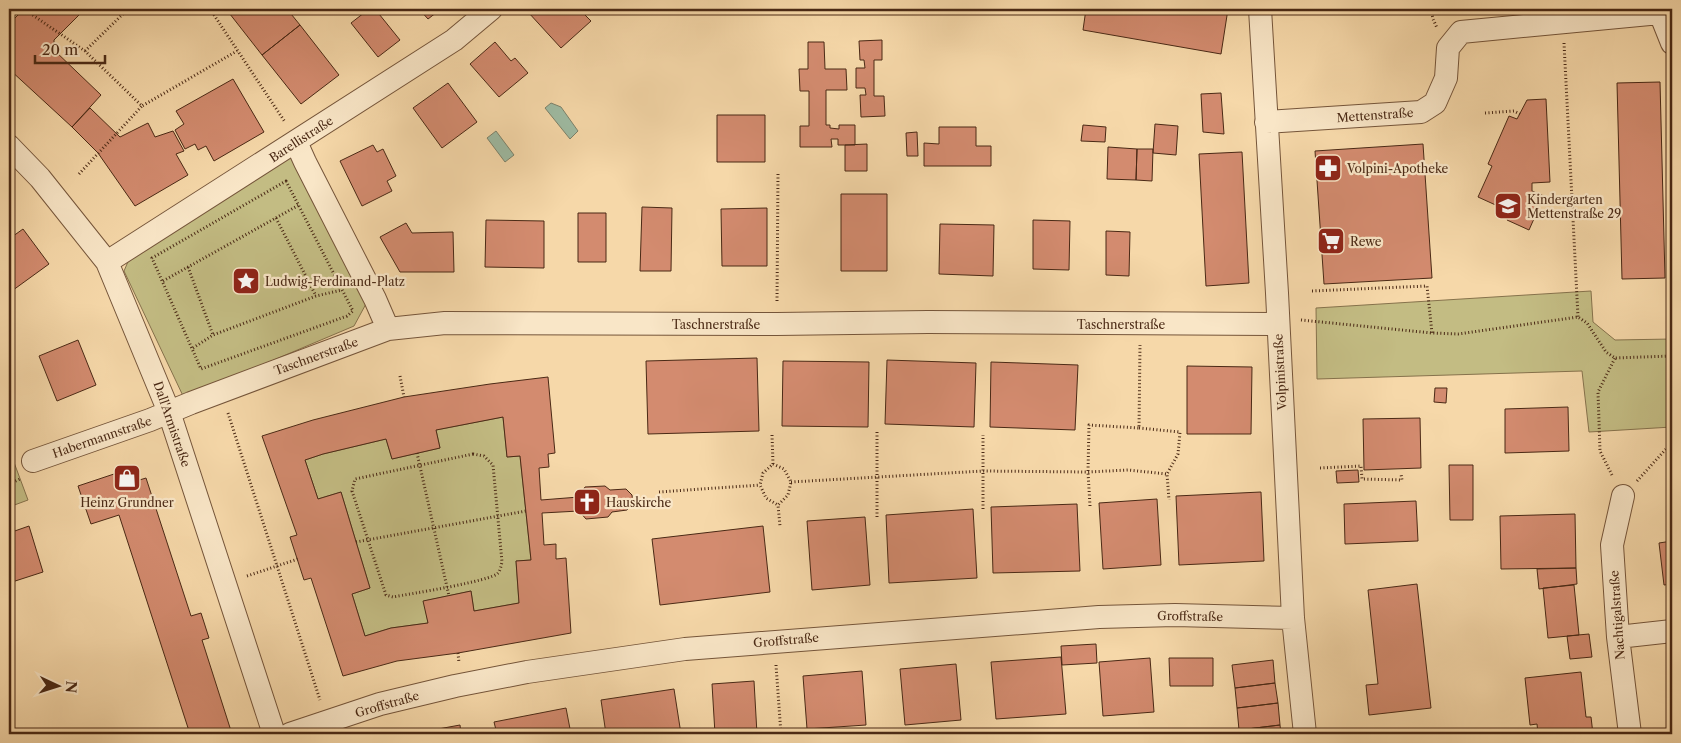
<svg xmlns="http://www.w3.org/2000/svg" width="1681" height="743" font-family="'Libre Caslon Text',serif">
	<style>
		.green { fill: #c3bc83; stroke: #86724c }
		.water { fill: #9ebba3; stroke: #7c816a }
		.building { fill: #d38b6f; stroke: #4a2915; fill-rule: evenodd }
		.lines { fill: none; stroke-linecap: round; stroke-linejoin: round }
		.street-casing { stroke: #75553a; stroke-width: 24 }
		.path { stroke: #4a2915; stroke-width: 3; stroke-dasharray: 1 2.5; stroke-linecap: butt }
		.street { stroke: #f9e6c7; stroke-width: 22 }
		.labels { text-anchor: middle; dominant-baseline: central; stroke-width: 4.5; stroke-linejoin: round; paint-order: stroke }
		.street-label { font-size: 12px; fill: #4a2915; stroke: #f9e6c7 }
		.poi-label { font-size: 12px; fill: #4a2915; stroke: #f9e6c7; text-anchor: start }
	</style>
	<rect width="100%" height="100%" fill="#f6d8a9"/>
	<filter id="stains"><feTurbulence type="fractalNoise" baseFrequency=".004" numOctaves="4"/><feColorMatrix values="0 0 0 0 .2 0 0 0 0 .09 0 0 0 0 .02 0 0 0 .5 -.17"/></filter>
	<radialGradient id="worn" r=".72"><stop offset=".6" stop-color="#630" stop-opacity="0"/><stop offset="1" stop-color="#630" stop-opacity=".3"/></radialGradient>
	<path class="green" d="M293 154 367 302 354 326 184 398 124 271 130 257Z
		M1591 291 1593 322 1615 340 1672 339V427L1589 432 1582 371 1317 379 1316 308Z
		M503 417 507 457 520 456 531 560 516 561 519 603 474 611 471 591 424 601 428 623 391 628 365 636 352 594 370 588 341 492 318 499 305 460 323 454 386 439 392 459 440 448 436 430Z
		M9 449 28 500 9 507Z"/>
	<path class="water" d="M551 103 561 107 578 131 570 139 545 108Z
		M496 131 514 155 505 162 487 138Z"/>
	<path class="building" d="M24 9H85L54 40V50L101 95 72 127 9 69V24Z
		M226 9H287L300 25 262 55Z
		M369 9H375L400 40 378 57 351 23Z
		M419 9H441L428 19Z
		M532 9H579L591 21 561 48 528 12Z
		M1023 9H1052L1051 14Z
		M1086 9H1228L1221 54 1083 30Z
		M300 25 339 75 301 104 262 55Z
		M882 40V60H874V96H884L885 116 861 117 860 95H866L865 88H856V68H865L864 60H860L859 41Z
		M495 42 511 61 515 58 528 73 499 97 470 64Z
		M808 42H824L825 69H846L847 90H826V125H830V128L839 129V125H855V145H838V139H831L832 147H800V126H809V91H800L799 69H808Z
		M233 79 264 132 214 161 206 146 198 150 195 144 185 149 175 130 184 124 176 111Z
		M1660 82 1665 278 1622 279 1617 83Z
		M448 83 477 122 442 148 413 108Z
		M1221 93 1224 134 1203 132 1201 94Z
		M1546 99 1550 182 1532 183V191L1544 196 1529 230 1507 220 1511 212 1478 197 1492 166 1488 164 1509 116 1517 119 1527 100Z
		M90 108 120 137 148 123 155 137 173 131 184 151 176 154 188 175 135 206 98 153 72 127Z
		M717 115H765V162H717Z
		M1155 124 1178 126 1176 155 1153 153Z
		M1083 125 1106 127 1105 142 1081 141Z
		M939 127H976V146H991V166H924V143L939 144Z
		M917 132 918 156H907L906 133Z
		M867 144V171H845V145Z
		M1423 144 1432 278 1324 284 1315 151Z
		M373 145 377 152 383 149 396 176 387 181 392 191 362 206 340 161Z
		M1108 147 1137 149 1136 180 1107 179Z
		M1137 149H1153L1152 181 1136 180Z
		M1242 152 1249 283 1206 286 1199 154Z
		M841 194H887V271H841Z
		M642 207 672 208 671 271H640Z
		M767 208V266H722L721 209Z
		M578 213H606V262H578Z
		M486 220 544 221V268L485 267Z
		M1033 220 1070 221 1069 270 1033 269Z
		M406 223 412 233 453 232 454 272H400L380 237Z
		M940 224 994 225 993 276 939 274Z
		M23 229 49 264 9 293V239Z
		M1106 231 1130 232 1129 276 1106 275Z
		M78 340 96 385 57 401 39 356Z
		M757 358 759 431 648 434 646 361Z
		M887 360 976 363 974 427 885 424Z
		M783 361 869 362 868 427 782 426Z
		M991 362 1078 365 1075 430 990 427Z
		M1187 366 1252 367 1251 434H1187Z
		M548 377 555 453 548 454 549 467 539 468 541 500 579 497 585 487 605 486 610 490 626 489 632 495 633 504 627 510 612 512 608 517 586 519 579 511 542 513 544 545 556 544V559L566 558 571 633 458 653 397 661 343 676 311 578 304 580 290 537 297 535 262 436 313 420 404 397 490 384ZM503 417 507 457 520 456 531 560 516 561 519 603 474 611 471 591 423 601 428 623 391 628 365 636 352 594 370 588 341 492 318 499 305 460 323 454 386 439 392 459 440 448 436 430Z
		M1435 388H1447L1446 403 1434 402Z
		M1568 407 1569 451 1505 453V409Z
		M1420 418 1421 468 1364 470 1363 419Z
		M1449 465H1473V520H1450Z
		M129 469 133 482 146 478 191 616 201 613 209 638 202 640 232 734H190L119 515 91 524 78 486Z
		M1358 470 1359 482 1337 483 1336 471Z
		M1261 492 1264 561 1179 565 1176 496Z
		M1157 499 1161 565 1103 569 1099 503Z
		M1416 501 1418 541 1345 544 1344 504Z
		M1077 504 1080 571 993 573 991 507Z
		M973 509 977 578 889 583 886 515Z
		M1575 514 1576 568 1501 569 1500 516Z
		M865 517 870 585 812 590 807 521Z
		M29 526 43 572 9 583V533Z
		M763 526 770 592 660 605 652 539Z
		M1672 541V584L1664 585 1659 543Z
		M1576 568 1577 584 1539 589 1537 569Z
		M1417 584 1431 708 1369 715 1366 685 1378 684 1368 590Z
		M1574 585 1579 635 1548 638 1543 588Z
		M1589 634 1592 657 1570 659 1567 636Z
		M1096 644 1097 663 1062 665 1061 646Z
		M1061 657 1066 714 996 719 991 662Z
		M1150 658 1154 712 1103 716 1099 662Z
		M1169 658H1213V686H1170Z
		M1273 660 1275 683 1235 688 1232 665Z
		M956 664 961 720 905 725 900 669Z
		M862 671 866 725 807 729 803 676Z
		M1581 672 1586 717H1591L1593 734H1538L1537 724 1530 725 1525 678Z
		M754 681 757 734H715L712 684Z
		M1275 683 1278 703 1237 708 1235 688Z
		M674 689 681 734H606L601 700Z
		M1278 703 1280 725 1239 730 1237 708Z
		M566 708 571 734H497L494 722Z
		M460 725 461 734H405L422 732Z
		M1280 725 1281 734H1240L1239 730Z"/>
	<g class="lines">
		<g class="street-casing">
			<path id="street" d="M1260 9 1277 293 1293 618 1305 734
				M1660 13 1672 43
				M1266 122 1421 112 1435 103 1446 78 1448 48 1461 32 1660 13 1666 9
				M296 142 305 162 375 299 388 329
				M9 146 40 178 107 262 169 412 274 734
				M107 262 454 40 491 9
				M33 461 150 420 191 403 388 329 445 323 777 324 928 322 1278 324
				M1623 496 1612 545 1618 637 1630 734
				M1618 637 1672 631
				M290 734 380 704 455 686 527 672 685 649 1099 617 1175 615 1293 618"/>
		</g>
		<path class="path" d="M24 9 85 51 142 106 237 51
			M210 9 285 122
			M1431 9 1433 19 1437 28
			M1564 43 1578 317
			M85 51 128 9
			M1485 113 1514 111 1520 114
			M79 174 142 106
			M286 181 353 311 347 316 201 369 152 258Z
			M276 218 316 296
			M188 267 213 335
			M163 281 299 205
			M1312 291 1427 286 1432 333
			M777 301 778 174
			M1301 320 1432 333 1458 334 1578 317 1587 323 1606 352 1615 358 1672 356
			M193 348 213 335 316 296 342 290
			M400 376 404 397
			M228 413 320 700
			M1139 428 1180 432 1178 454 1167 474 1169 500
			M877 432V517
			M772 435 773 464 763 473 760 485 766 498 778 505
			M417 453 449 596
			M473 454 484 456 493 465 502 562C501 566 500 571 498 573 492 581 409 594 393 597L386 595 352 491 355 479Z
			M773 464 784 469 791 482 788 495 778 505 780 526
			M1320 468 1361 466 1362 479 1402 480 1401 474
			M1612 475 1600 451 1598 392 1615 358
			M1637 481 1666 449 1672 446
			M791 482 983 471 1088 472 1128 470 1167 474
			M9 484 20 479
			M659 492 760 485
			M1090 506 1088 472 1089 425 1139 428 1140 345
			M983 509V435
			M356 542 526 511
			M247 576 298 559
			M458 653 459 663
			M776 665 781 734"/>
		<use href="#street" class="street"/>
	</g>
	<defs>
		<g id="pharmacy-square" transform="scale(1.4375)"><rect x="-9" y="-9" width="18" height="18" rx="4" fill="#8f2418" stroke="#f9e6c7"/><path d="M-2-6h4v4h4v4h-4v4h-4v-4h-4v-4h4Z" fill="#fff"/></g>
		<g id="school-square" transform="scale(1.4375)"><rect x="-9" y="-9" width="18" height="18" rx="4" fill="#8f2418" stroke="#f9e6c7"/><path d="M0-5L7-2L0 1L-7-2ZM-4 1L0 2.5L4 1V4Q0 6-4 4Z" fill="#fff"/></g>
		<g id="supermarket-square" transform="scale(1.4375)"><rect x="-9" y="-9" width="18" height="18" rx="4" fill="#8f2418" stroke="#f9e6c7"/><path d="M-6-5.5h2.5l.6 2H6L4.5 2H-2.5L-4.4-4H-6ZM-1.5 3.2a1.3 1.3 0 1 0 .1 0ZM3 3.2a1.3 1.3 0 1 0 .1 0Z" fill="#fff"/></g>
		<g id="sight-square" transform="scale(1.4375)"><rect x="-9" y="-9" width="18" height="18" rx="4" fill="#8f2418" stroke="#f9e6c7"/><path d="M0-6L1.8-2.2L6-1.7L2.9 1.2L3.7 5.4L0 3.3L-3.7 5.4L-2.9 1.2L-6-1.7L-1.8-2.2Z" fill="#fff"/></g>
		<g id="shop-square" transform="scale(1.4375)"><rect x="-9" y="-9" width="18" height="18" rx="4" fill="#8f2418" stroke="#f9e6c7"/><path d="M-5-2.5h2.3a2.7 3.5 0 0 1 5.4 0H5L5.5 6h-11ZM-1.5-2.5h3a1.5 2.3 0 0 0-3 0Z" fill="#fff"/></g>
		<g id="church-square" transform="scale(1.4375)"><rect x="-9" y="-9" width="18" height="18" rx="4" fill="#8f2418" stroke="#f9e6c7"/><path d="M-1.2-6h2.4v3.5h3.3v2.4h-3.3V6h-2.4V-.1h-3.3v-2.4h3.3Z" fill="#fff"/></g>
	</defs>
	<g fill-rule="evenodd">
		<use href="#pharmacy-square" x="1328" y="168"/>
		<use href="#school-square" x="1508" y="206"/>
		<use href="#supermarket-square" x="1331" y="241"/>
		<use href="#sight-square" x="246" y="281"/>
		<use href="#shop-square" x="127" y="478"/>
		<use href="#church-square" x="587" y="502"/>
	</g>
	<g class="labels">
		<g class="street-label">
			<text transform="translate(1375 115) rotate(-4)">Mettenstraße</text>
			<text transform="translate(301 139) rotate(-33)">Barellistraße</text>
			<text x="716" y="324">Taschnerstraße</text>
			<text x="1121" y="324">Taschnerstraße</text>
			<text transform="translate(316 356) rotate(-20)">Taschnerstraße</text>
			<text transform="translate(1280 372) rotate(-93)">Volpinistraße</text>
			<text transform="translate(172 424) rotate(71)">Dall'Armistraße</text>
			<text transform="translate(102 437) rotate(-19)">Habermannstraße</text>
			<text transform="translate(1617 615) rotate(-94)">Nachtigalstraße</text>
			<text transform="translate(1190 616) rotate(1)">Groffstraße</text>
			<text transform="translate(786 640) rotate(-5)">Groffstraße</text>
			<text transform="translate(387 704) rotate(-16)">Groffstraße</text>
		</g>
		<g class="poi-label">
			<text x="1347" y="168">Volpini-Apotheke</text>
			<text x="1527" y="199">Kindergarten<tspan x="1527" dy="14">Mettenstraße 29</tspan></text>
			<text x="1350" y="241">Rewe</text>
			<text x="265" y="281">Ludwig-Ferdinand-Platz</text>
			<text x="127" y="502" text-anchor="middle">Heinz Grundner</text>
			<text x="606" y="502">Hauskirche</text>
		</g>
	</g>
	<rect width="1681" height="743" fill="none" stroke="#f6d8a9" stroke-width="30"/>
	<rect x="10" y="10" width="1661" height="723" fill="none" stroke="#4a2915" stroke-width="2.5"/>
	<rect x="15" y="15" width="1651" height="713" fill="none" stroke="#4a2915"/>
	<g transform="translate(58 686) rotate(94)" stroke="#f9e6c7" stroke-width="4" paint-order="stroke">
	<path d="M0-4L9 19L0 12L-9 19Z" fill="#4a2915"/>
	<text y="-8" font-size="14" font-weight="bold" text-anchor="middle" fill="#4a2915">N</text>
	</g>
	<path d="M35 55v8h70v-8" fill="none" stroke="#4a2915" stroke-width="2.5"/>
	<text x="42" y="55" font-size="15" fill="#4a2915" stroke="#f9e6c7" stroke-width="4" paint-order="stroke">20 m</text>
	<rect width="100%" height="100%" filter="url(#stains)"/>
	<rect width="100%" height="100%" fill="url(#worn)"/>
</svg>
